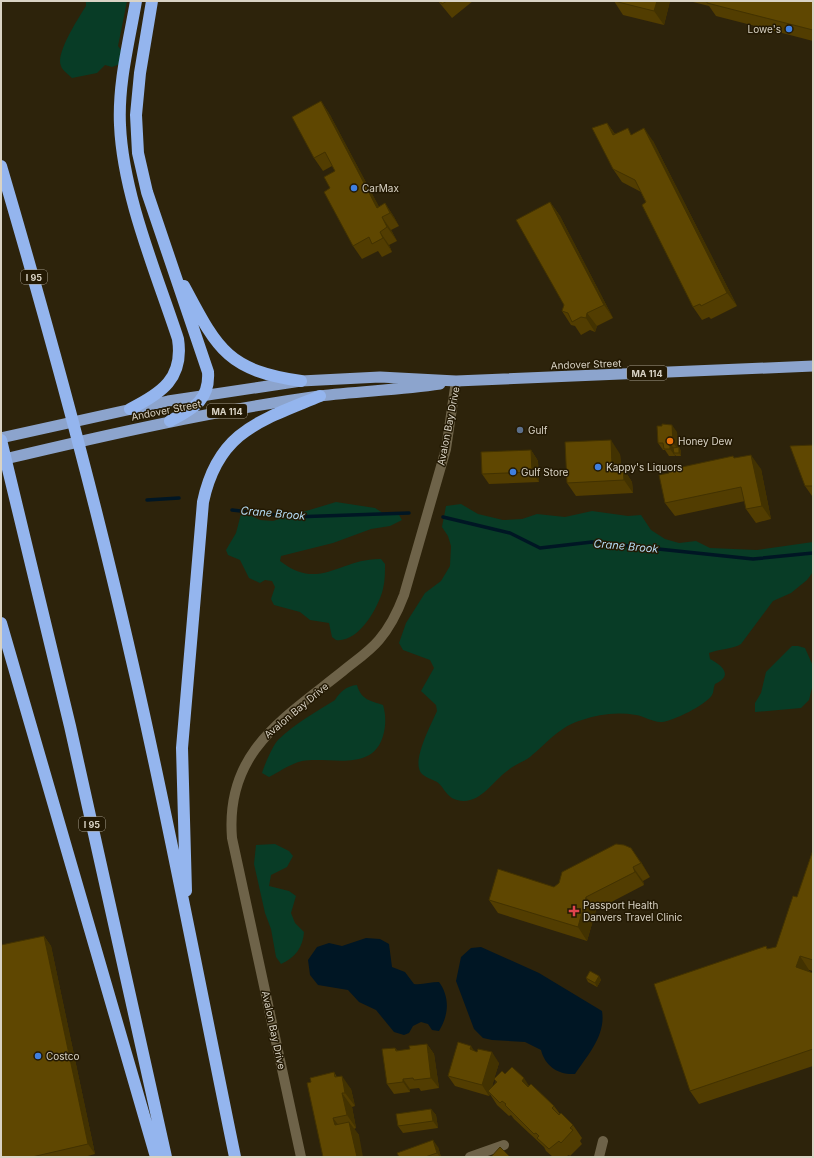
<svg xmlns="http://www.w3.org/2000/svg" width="814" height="1158" font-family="Inter,sans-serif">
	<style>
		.green { fill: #083c26 }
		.water { fill: #001624 }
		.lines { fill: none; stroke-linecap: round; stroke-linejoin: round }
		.stream { stroke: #001624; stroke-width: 3.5 }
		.minor { stroke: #6e6349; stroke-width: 10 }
		.trunk { stroke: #8ca4cd; stroke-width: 11 }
		.motorway { stroke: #94b5ee; stroke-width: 12 }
		.wall { fill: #523d01; fill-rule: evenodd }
		.shaded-wall { fill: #423201 }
		.building { fill: #5f4701; stroke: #423201 }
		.shop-dot { fill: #3f7fe0; stroke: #231903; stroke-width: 1.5 }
		.service-dot { fill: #5c6f8a; stroke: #231903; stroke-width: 1.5 }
		.food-dot { fill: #e8710a; stroke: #231903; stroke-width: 1.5 }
		.health-dot { fill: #e0444e; stroke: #231903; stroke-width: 1.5 }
		.labels { text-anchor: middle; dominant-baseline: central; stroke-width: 3; stroke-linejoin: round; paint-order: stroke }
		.shield { fill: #231903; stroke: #a29b8b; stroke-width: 1 }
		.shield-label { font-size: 9px; font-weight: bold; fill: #d9d3c5 }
		.poi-label { font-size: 10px; fill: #d9d3c5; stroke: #231903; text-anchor: start }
		.street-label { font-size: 10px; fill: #d9d3c5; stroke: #231903 }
		.water-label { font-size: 11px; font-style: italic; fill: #b4dbf4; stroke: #231903 }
	</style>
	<rect width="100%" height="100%" fill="#2d230b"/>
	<path class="green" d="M86 1H127L118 46 121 50 120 64 112 67 105 65 97 73 72 78C68 74 62 70 61 66 55 54 79 17 86 6Z
		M336 502 375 508 386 515H399L402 520 390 526 371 529 333 543 281 556 280 561C320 592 340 558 381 559L385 564C385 572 385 581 383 589 378 609 358 643 336 640L332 637 329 623 310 620 300 612 274 605 271 599 275 587 272 581 265 580 260 583 249 578 240 560 228 555 226 550 236 533 241 514H247L260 520 273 521Z
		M461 504 478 514 503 520 522 519 537 514 565 517 592 511 628 516 641 515 651 530 665 539 679 543 696 541 710 548 757 550 813 542V572L807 580 791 593 773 601 741 644C733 649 719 649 709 653L710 659C722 665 734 676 715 684 713 688 714 692 712 695 706 705 673 721 662 722 654 723 644 716 636 715 617 712 599 714 582 720 560 726 547 743 530 757 523 762 514 765 507 771 492 782 479 806 457 800 445 797 444 785 435 781 431 779 425 777 422 774 410 763 432 723 437 711L436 705 421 691 434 668 430 660 403 650 399 643 406 623 425 593 441 581 450 566 451 546 448 536 442 527 446 506Z
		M792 646H798L805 648 813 666V684L809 700 801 708 755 712V703L761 693 766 672Z
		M357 685C361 700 371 701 383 705 386 715 386 726 383 736 372 773 329 756 302 761 290 764 279 772 269 777L262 773C264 766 273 745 278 740 294 724 316 712 335 700 340 692 346 686 357 685Z
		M275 844 289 851 293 856 287 867 271 875 269 886 289 891 296 896 291 913 295 923 304 932C303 947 295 958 281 964L276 957 271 929 265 913 254 864 256 845Z"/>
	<path class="water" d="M366 938 380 939 389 944 392 967 405 972 414 984C423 985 430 982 439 982 450 997 449 1015 439 1031L432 1030 428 1024 421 1022 413 1026 409 1033 404 1035 394 1032 376 1010 359 1002 348 990 318 985 310 975 308 960 317 947 329 943 342 946Z
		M481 947 539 973 602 1011C606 1035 588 1055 575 1074 558 1075 545 1066 541 1050L525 1042 492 1040 483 1038 474 1029 456 981 461 957 471 948Z"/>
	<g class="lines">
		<path class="stream" d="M147 500 179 498
			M232 510 293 517 409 513
			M443 517 510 533 540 548 592 542 753 559 813 553"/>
		<path class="minor" d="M301 1157 232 838C225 752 283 719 343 671 355 661 369 652 379 640 391 626 398 611 404 595L446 449 456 381
			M470 1157 504 1145
			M599 1157 603 1141"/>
		<path class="trunk" d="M1 438 168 401 301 381 380 377 456 381 813 366
			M1 460C106 435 212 411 319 396 359 391 400 390 440 384"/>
		<path class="motorway" d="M152 1 140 73 136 115 138 153 147 192 208 372C210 401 192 409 170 421
			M1 166C41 302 79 439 112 576 159 769 195 963 235 1157
			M184 286C218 350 227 370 301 381
			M130 409C162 393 184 378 178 339 156 272 123 195 120 125 118 83 129 42 136 1
			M1 440 70 726 166 1157
			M1 623 156 1157
			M186 891 182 748 203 502C218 431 260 421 320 396"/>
	</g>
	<path class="wall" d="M438 1H473L452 18Z
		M614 1H670L664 25 623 15Z
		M689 1H813V41L716 16 709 6Z
		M321 101 330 115 379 207 385 203 394 217 399 226 391 230 397 241 389 245 392 252 382 257 378 251 362 259 353 246 330 188 335 171 332 166 323 171 314 158Z
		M607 123 615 134 632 135 653 141 737 306 711 319 709 317 702 320 693 307 641 192 622 182 613 169Z
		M550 202 560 216 613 318 597 326 595 332 590 330 581 335 575 326 571 325 562 311 564 305Z
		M677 432 678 447H679L681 451V456H676L675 455V456H669L665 450H663L658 443Z
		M813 445V496H812L805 486Z
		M531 450 538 461 539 482 489 484 482 474Z
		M620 454 621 465 632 482 633 493 576 496 567 483Z
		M735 458 761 469 771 519 756 523 746 509 745 501 675 516 665 503Z
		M813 850V971L809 970V971L813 973V1066L699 1104 690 1091 766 946 768 949 776 947 797 897Z
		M641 862 650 877 643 881 644 885 596 910 587 941 498 913 489 900 554 887Z
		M44 936 51 946 95 1154 84 1157H1Z
		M599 976 601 980 597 987 588 982 586 978Z
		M427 1044 434 1054 439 1088 421 1091 419 1088 410 1089V1092L394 1094 387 1084 395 1048 398 1051 410 1049Z
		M474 1051 499 1063 494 1079 505 1074 529 1086 554 1106 560 1114 573 1125 582 1138 580 1141 582 1144 570 1156 569 1155 565 1157H553L546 1151 544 1147 514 1119 511 1115 509 1116 497 1105 490 1094 489 1096 455 1086 448 1076ZM494 1079 496 1082 492 1087Z
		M334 1072 337 1077 351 1089 355 1106 352 1107 356 1128 354 1129 359 1135 323 1157Z
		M431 1109 436 1115 438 1128 403 1133 398 1126Z
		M438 1147 441 1157H399Z"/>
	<path class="shaded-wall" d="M657 1H670L664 25 654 11Z
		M321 101 330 115 384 216 377 208Z
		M607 123 616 136 613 135Z
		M644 128 653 141 737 306 727 293Z
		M550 202 560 216 613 318 604 305Z
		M385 203 394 217 399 226 390 213Z
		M382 217 391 230 397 241 387 227Z
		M380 232 389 245 392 252 383 238Z
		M587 313 597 326 595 332 586 318Z
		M672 425 677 432 678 449 673 443Z
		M611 440 620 454 621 465 632 482 633 493 624 480 612 465Z
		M670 443 675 450 674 453 675 456 670 449Z
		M679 447 681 451V456L679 453Z
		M531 450 538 461 539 482 532 472Z
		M751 455 761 469 771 519 762 506Z
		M631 848 641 862 650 877 641 863Z
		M633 867 643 881 644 885 635 872Z
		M586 897 596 910 587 941 578 927Z
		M44 936 51 946 95 1154 88 1144Z
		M800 956 809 970 806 981 796 967Z
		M599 976 601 980 597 987 595 983Z
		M427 1044 434 1054 439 1088 431 1078Z
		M471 1046 478 1056 470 1049Z
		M492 1052 499 1063 490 1093 488 1091 490 1094 489 1096 482 1085Z
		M342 1076 351 1089 355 1106 345 1093Z
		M524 1078 533 1092 522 1081Z
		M403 1079 410 1089V1092L403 1082Z
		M342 1093 352 1107 356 1128 347 1115Z
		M431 1109 436 1115 438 1128 433 1121Z
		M333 1118 343 1131 335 1125Z
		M349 1122 359 1135 363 1157H357Z
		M433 1140 438 1147 441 1157H440L437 1153Z"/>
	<path class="building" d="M440 1H447L442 4Z
		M614 1H657L654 11Z
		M707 1H813V30L707 3Z
		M321 101 377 208 385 203 390 213 382 217 387 227 380 232 383 238 372 244 369 237 353 246 324 192 330 188 324 177 335 171 325 152 314 158 292 117Z
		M607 123 613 135 628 128 631 135 644 128 727 293 701 306 700 304 693 307 642 205 646 202 635 180 613 169 592 128Z
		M550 202 604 305 587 313 586 318 581 317 572 322 568 313 562 311 564 305 516 220Z
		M662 424 672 425 673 443H670V449H664L663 443H658L657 426H662Z
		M611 440 612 465H620L623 469 624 480 567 483 565 442Z
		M813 445V486H805L790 446Z
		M679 447V453H674L673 448Z
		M531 450 532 472 482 474 481 452Z
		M751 455 762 506 746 509 741 487 665 503 659 475 669 473 668 470 733 456 734 458Z
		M616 844 624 845 631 848 641 863 633 867 635 872 586 897 578 927 489 900 498 869 554 887 559 883 562 872Z
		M813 850V960L800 956 796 967 813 973V1049L690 1091 654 984 766 946 767 949 776 947 793 896 797 897Z
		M44 936 88 1144 32 1157H1V945Z
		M590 971 599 976 595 983 586 978Z
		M458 1042 471 1046 470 1049 477 1052 478 1049 492 1052 482 1085 448 1076Z
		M427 1044 431 1078 414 1080 413 1078 403 1079V1082L387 1084 382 1049 395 1048 396 1051 410 1049 409 1046Z
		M512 1067 524 1078 522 1081 528 1087 531 1084 554 1106 552 1108 559 1115 561 1113 573 1125 570 1128 573 1130 561 1143 559 1141 549 1149 537 1138 539 1136 536 1133 534 1134 505 1105 506 1104 502 1101 500 1103 488 1091 497 1082 494 1079 502 1071 505 1074Z
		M334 1072 335 1077 342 1076 345 1093H342L347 1115 333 1118 335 1125 349 1122 357 1157H323L307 1083 311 1082 310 1078Z
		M431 1109 433 1121 398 1126 396 1114Z
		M433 1140 437 1153 425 1157H399L397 1153Z
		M500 1147 510 1157H491Z"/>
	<g class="shop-dot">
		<circle cx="789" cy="29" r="4"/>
		<circle cx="354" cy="188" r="4"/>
		<circle cx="598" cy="467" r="4"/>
		<circle cx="513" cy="472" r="4"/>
		<circle cx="38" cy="1056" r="4"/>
	</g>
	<circle class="service-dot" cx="520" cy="430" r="4"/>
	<circle class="food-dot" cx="670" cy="441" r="4"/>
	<path class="health-dot" d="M572 905h4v4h4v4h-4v4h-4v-4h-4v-4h4z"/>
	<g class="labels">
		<g class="shield">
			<rect x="21" y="270" width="26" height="14" rx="3"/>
			<rect x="627" y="366" width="40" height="14" rx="3"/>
			<rect x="207" y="404" width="40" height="14" rx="3"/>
			<rect x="79" y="817" width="26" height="14" rx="3"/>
		</g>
		<g class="shield-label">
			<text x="34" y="277">I 95</text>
			<text x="647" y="373">MA 114</text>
			<text x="227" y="411">MA 114</text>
			<text x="92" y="824">I 95</text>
		</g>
		<g class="poi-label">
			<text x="781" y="29" text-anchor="end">Lowe's</text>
			<text x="362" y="188">CarMax</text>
			<text x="528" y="430">Gulf</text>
			<text x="678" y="441">Honey Dew</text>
			<text x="606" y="467">Kappy's Liquors</text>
			<text x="521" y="472">Gulf Store</text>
			<text x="583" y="905">Passport Health<tspan x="583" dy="12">Danvers Travel Clinic</tspan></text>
			<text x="46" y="1056">Costco</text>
		</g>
		<g class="street-label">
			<text transform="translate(586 364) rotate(-2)">Andover Street</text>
			<text transform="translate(166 410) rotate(-11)">Andover Street</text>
			<text transform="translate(448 426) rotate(-79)">Avalon Bay Drive</text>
			<text transform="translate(296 710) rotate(-40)">Avalon Bay Drive</text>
			<text transform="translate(274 1030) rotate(78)">Avalon Bay Drive</text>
		</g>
		<g class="water-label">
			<text transform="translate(273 513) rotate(5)">Crane Brook</text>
			<text transform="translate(626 546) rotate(5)">Crane Brook</text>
		</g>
	</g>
	<rect width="814" height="1158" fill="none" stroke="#d9d3c5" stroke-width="4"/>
</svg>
